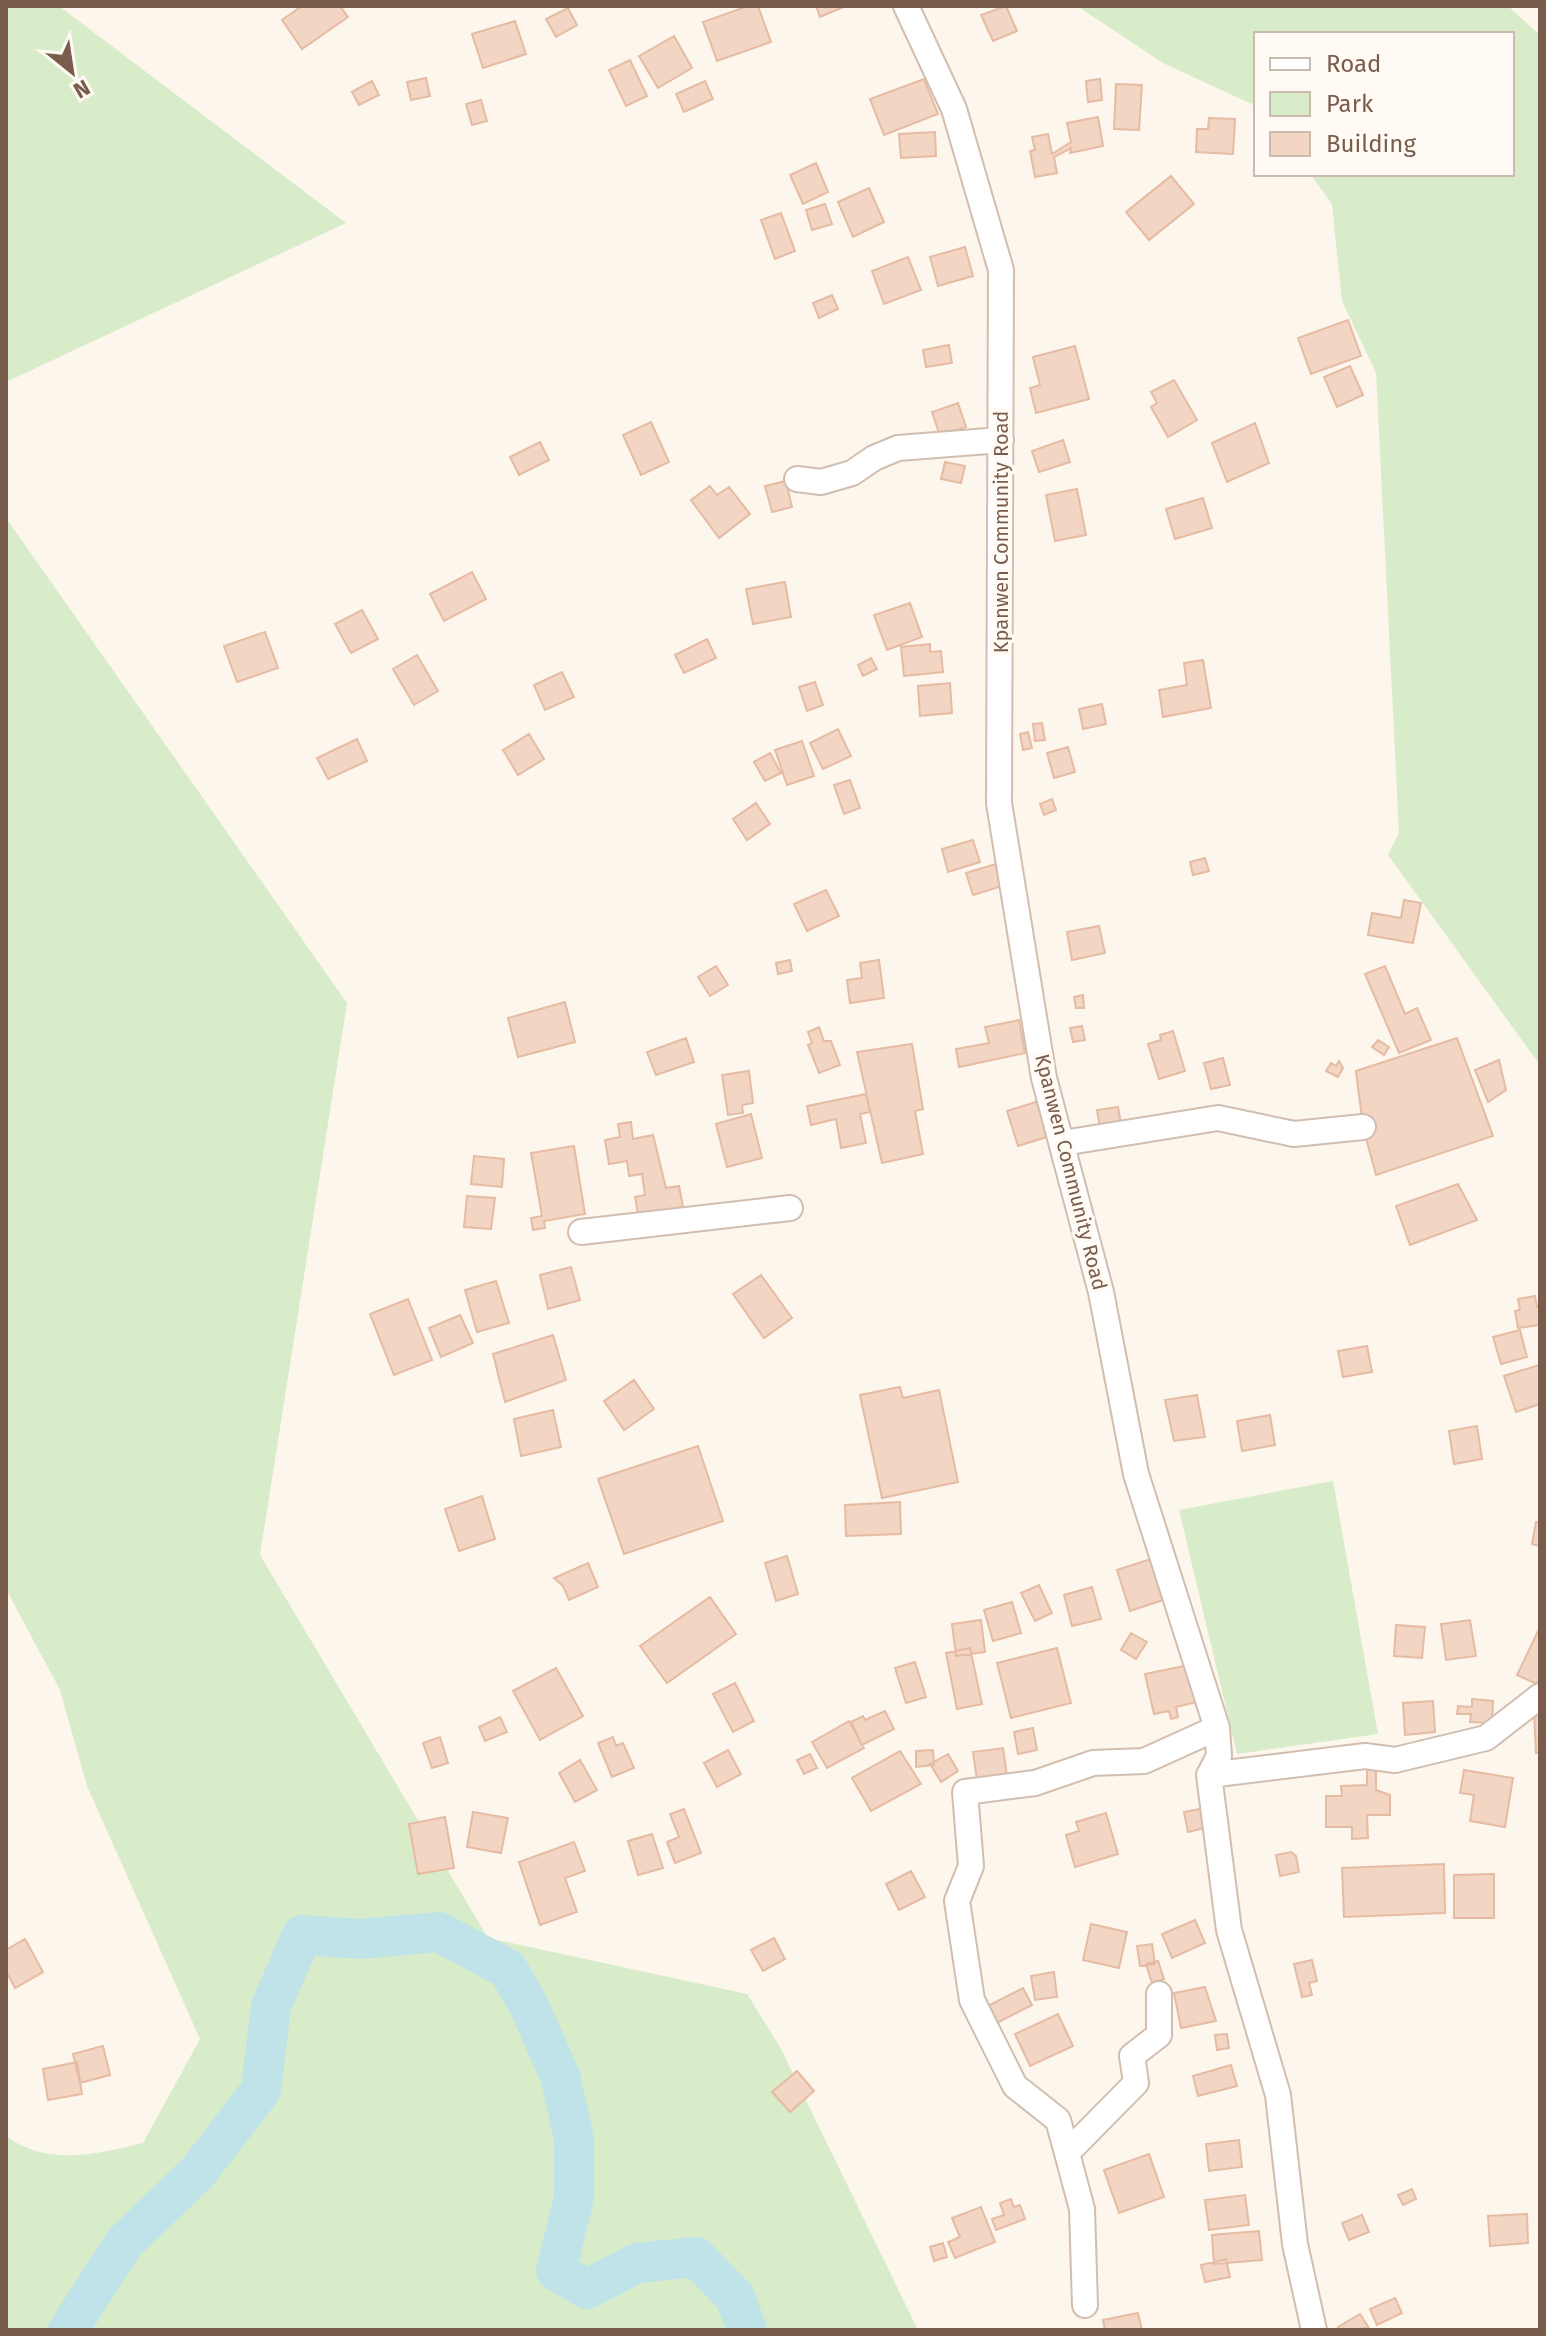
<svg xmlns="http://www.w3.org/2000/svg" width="1546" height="2336" font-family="'Fira Sans',sans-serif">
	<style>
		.green { fill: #d8ecc9 }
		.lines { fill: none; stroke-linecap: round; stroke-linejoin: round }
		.river { stroke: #bfe3e8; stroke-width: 40 }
		.building { fill: #f3d5c3; stroke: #e6bba3; stroke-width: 2 }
		.minor-casing { stroke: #d1beb0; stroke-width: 28 }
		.minor { stroke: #fff; stroke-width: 24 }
		.labels { text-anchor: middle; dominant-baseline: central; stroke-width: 7; stroke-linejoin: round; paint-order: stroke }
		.street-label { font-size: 20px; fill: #7a5c4d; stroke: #fffaf3 }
	</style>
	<rect width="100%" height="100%" fill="#fdf6ec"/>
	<path class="green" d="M6 6H59L346 223 6 382Z
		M1077 6H1508L1540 35V1065L1388 855 1399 833 1376 373 1342 301 1332 204 1310 174H1512V34H1256V106L1163 63Z
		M6 518 347 1003 260 1555 488 1938 747 1994 780 2047 918 2330H6V2136C47 2167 97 2154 143 2143L200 2039 87 1786 60 1690 6 1589Z
		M1333 1481 1378 1734 1237 1754 1179 1510Z"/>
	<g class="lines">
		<path class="river" d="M68 2330 125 2242 197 2173 261 2090 271 2006 302 1935 360 1939 439 1932 508 1969 529 2006 560 2076 574 2138V2197L556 2271 587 2289 637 2263 696 2257 735 2297 747 2330"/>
	</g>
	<path class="building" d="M302 6H340L348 17 302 49 282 20Z
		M748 6H758L771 42 717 61 703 22Z
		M816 6H846L820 17Z
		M1006 6 1017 31 993 41 981 15Z
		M568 8 577 25 556 37 546 19Z
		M515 21 526 54 483 68 472 34Z
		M674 36 692 68 658 88 639 56Z
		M630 60 647 96 626 106 609 70Z
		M426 78 430 96 411 100 407 82Z
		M924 79 938 114 884 135 870 99Z
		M1100 79 1102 100 1088 102 1086 81Z
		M372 81 379 95 359 105 352 92Z
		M705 81 713 99 684 112 676 94Z
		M1116 84 1142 85 1139 130 1114 129Z
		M481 100 487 121 472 125 466 104Z
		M1098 117 1103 146 1070 153 1071 148 1054 157 1057 173 1035 177 1030 151 1035 150 1032 137 1048 134 1052 154 1071 142 1067 123Z
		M1209 118 1235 119 1233 154 1196 152 1197 129H1208Z
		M935 132 936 156 901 158 899 134Z
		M816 163 828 192 803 204 790 175Z
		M1171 176 1194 204 1149 240 1126 212Z
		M869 188 884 222 853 237 838 202Z
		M825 204 832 224 812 230 806 210Z
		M781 213 795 251 775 259 761 220Z
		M965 247 973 276 938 286 930 257Z
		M908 257 921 290 884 304 872 271Z
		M832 295 838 309 819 318 813 303Z
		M1348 320 1361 356 1311 374 1298 338Z
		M949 345 952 363 926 367 923 350Z
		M1075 346 1089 399 1036 413 1030 388 1040 385 1033 357Z
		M1350 366 1363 395 1337 407 1324 377Z
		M1174 380 1197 420 1168 437 1151 407 1157 403 1151 392Z
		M958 403 966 427 940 436 932 412Z
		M651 422 669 462 641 475 623 435Z
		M1255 423 1269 463 1227 482 1212 443Z
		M1063 440 1070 462 1039 472 1032 451Z
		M540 442 549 460 519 475 510 457Z
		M945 462 965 466 961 483 941 479Z
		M786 481 792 507 772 512 765 486Z
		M710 486 717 495 729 487 750 514 719 538 691 500Z
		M1077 489 1086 535 1055 541 1046 495Z
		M1203 498 1212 528 1175 539 1166 509Z
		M472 572 486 599 444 621 430 594Z
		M785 582 791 617 753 624 746 589Z
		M910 603 922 637 887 650 874 615Z
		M362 610 378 639 351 653 335 624Z
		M265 632 278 668 237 682 224 646Z
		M707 639 716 658 684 673 675 655Z
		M930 644V652L941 651 943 672 904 676 901 647Z
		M417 655 438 691 414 705 393 669Z
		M871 658 877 669 863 676 858 665Z
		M1203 660 1211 708 1163 717 1159 690 1187 685 1184 663Z
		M562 672 574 697 545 710 534 685Z
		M815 682 823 705 807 711 799 687Z
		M950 683 952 713 920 716 918 686Z
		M1102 704 1106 724 1083 729 1079 709Z
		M1042 723 1045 740 1035 741 1033 724Z
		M838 729 851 756 823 769 810 743Z
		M1028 732 1032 748 1023 750 1020 734Z
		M529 734 544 759 518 775 503 750Z
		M357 739 367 761 328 779 317 758Z
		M802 741 814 776 787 785 775 750Z
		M1068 747 1075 772 1054 778 1047 753Z
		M770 753 781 773 765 781 754 762Z
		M850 780 860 808 844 814 834 785Z
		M1052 799 1056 810 1044 815 1040 804Z
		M756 803 770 824 747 840 733 819Z
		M973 840 980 862 948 872 942 849Z
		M1205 858 1209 871 1193 875 1190 862Z
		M996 864 1002 886 973 895 966 873Z
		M826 890 839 916 807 931 794 904Z
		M1404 900 1421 903 1413 943 1368 935 1372 913 1401 918Z
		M1099 926 1105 953 1072 960 1067 932Z
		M790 960 792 971 778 974 776 963Z
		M879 960 884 998 850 1003 847 980 862 978 860 963Z
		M716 966 728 985 710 996 698 977Z
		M1385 966 1405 1014 1417 1008 1431 1040 1399 1053 1365 974Z
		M1083 995 1084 1008H1076L1074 997Z
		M565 1002 575 1042 518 1057 508 1018Z
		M1019 1020 1025 1053 959 1067 956 1049 989 1043 985 1027Z
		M1082 1026 1085 1040 1073 1042 1070 1028Z
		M819 1027 824 1041H831L840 1065 819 1073 808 1045 812 1043 808 1032Z
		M1173 1031 1185 1071 1159 1079 1148 1044 1161 1040 1160 1035Z
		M686 1038 694 1062 656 1075 647 1052Z
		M1457 1038 1493 1136 1376 1175 1363 1127 1356 1071Z
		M1378 1040 1389 1047 1384 1055 1372 1047Z
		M912 1044 923 1109 915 1111 923 1154 882 1163 857 1052Z
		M1223 1058 1230 1085 1211 1089 1204 1063Z
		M1499 1060 1506 1090 1488 1102 1475 1070Z
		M1339 1061 1343 1068 1338 1077 1326 1071 1331 1063 1336 1066Z
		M749 1071 753 1103 742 1105 743 1113 728 1115 722 1075Z
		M866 1094 870 1112 860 1114 866 1143 841 1148 836 1119 811 1125 807 1106Z
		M1039 1101 1050 1136 1018 1146 1007 1111Z
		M1118 1107 1121 1124 1100 1127 1097 1110Z
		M751 1114 762 1158 727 1167 716 1124Z
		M631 1122 633 1139 653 1135 666 1188 679 1186 683 1207 638 1214 635 1197 645 1195 642 1174 629 1176 627 1161 609 1164 605 1140 620 1137 618 1124Z
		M574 1146 585 1214 544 1221 545 1228 533 1230 531 1218 542 1216 531 1153Z
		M474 1156 504 1159 502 1187 471 1184Z
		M1458 1184 1477 1220 1410 1245 1396 1206Z
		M467 1196 495 1198 491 1229 464 1227Z
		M571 1267 580 1300 548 1309 540 1275Z
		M761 1275 792 1318 764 1338 733 1294Z
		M496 1281 509 1323 477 1332 465 1290Z
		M1535 1296 1537 1307 1540 1306V1325L1518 1328 1515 1311 1520 1310 1518 1299Z
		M408 1299 432 1360 394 1375 370 1314Z
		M460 1315 473 1343 441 1357 429 1328Z
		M1520 1330 1527 1357 1501 1364 1493 1337Z
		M553 1335 566 1380 505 1402 493 1354Z
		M1367 1346 1372 1372 1343 1377 1338 1351Z
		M1539 1365 1540 1404 1516 1412 1504 1376Z
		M634 1380 654 1409 624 1430 604 1401Z
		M900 1387 903 1398 939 1390 958 1482 882 1498 860 1395Z
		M1197 1395 1205 1437 1174 1441 1165 1400Z
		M553 1410 561 1447 521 1456 514 1419Z
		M1270 1415 1275 1445 1242 1451 1237 1421Z
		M1477 1426 1482 1459 1454 1464 1449 1431Z
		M698 1446 723 1521 624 1554 598 1479Z
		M482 1496 495 1539 459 1551 445 1509Z
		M900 1502 901 1534 846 1536 845 1505Z
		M1536 1522H1540V1546L1532 1544Z
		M787 1556 798 1594 776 1601 765 1563Z
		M1151 1559 1163 1600 1130 1611 1117 1570Z
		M588 1563 598 1587 569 1600 563 1586 554 1578Z
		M1039 1585 1052 1613 1035 1621 1021 1593Z
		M1092 1587 1101 1619 1072 1626 1064 1595Z
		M710 1597 736 1634 667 1683 640 1646Z
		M1012 1602 1021 1633 993 1641 984 1610Z
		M981 1620 985 1652 956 1656 952 1624Z
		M1470 1620 1476 1656 1446 1660 1441 1624Z
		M1396 1625 1425 1627 1422 1658 1394 1656Z
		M1540 1627V1677L1537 1684 1517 1675Z
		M1131 1633 1147 1642 1136 1659 1121 1650Z
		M970 1648 982 1704 957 1709 946 1653Z
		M1057 1648 1071 1703 1011 1718 997 1663Z
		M915 1662 926 1697 906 1703 895 1668Z
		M1189 1665 1197 1702 1176 1707 1178 1717 1171 1719 1169 1711 1154 1714 1145 1674Z
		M556 1668 583 1716 540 1740 513 1691Z
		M735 1683 754 1721 733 1732 713 1694Z
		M1472 1699 1493 1701 1492 1723 1470 1722 1471 1714H1457L1458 1706 1472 1707Z
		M1433 1701 1435 1732 1405 1735 1403 1703Z
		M885 1711 894 1729 862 1745 851 1722 863 1716 865 1720Z
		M1540 1711V1753H1536L1534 1712Z
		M500 1717 507 1732 485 1741 479 1727Z
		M849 1721 864 1748 827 1768 812 1742Z
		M1033 1728 1037 1750 1018 1754 1014 1732Z
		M440 1737 448 1763 432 1768 423 1743Z
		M613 1737 616 1746 623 1743 634 1768 612 1777 598 1743Z
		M1003 1748 1008 1782 978 1787 973 1752Z
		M728 1750 741 1774 717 1787 704 1763Z
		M933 1750 934 1765 916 1767V1751Z
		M900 1751 921 1784 871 1811 852 1778Z
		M810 1754 817 1768 804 1774 797 1760Z
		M948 1754 958 1771 941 1782 930 1764Z
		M580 1760 597 1790 575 1802 559 1773Z
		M1367 1768H1376V1790L1390 1795V1815H1367L1368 1838 1352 1839V1827H1326V1796H1342L1341 1786 1367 1785Z
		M1464 1770 1513 1778 1505 1827 1470 1821 1474 1795 1460 1793Z
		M1205 1808 1208 1827 1188 1832 1184 1812Z
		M684 1809 701 1853 675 1863 667 1842 679 1837 670 1814Z
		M473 1812 508 1818 501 1853 467 1847Z
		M1106 1813 1118 1854 1075 1867 1066 1835 1079 1831 1076 1822Z
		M445 1817 454 1868 418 1874 409 1824Z
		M652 1834 663 1868 638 1875 628 1841Z
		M574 1842 585 1871 565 1878 577 1912 540 1925 519 1862Z
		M1291 1852 1296 1856 1299 1872 1280 1876 1276 1855Z
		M1444 1864 1445 1913 1344 1917 1342 1868Z
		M911 1871 925 1897 899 1910 886 1884Z
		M1494 1874V1918H1454V1875Z
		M1195 1920 1205 1943 1172 1958 1162 1934Z
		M1091 1924 1127 1932 1119 1968 1083 1960Z
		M774 1938 785 1959 763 1971 751 1950Z
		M25 1939 43 1972 15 1988 6 1971V1950Z
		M1152 1944 1155 1964 1140 1966 1137 1946Z
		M1312 1960 1317 1981 1309 1983 1312 1995 1302 1997 1294 1964Z
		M1158 1961 1164 1979 1152 1983 1146 1964Z
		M1054 1972 1057 1997 1035 2000 1031 1976Z
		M1205 1987 1216 2021 1181 2028 1174 1993Z
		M1023 1988 1032 2005 993 2025 984 2008Z
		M1058 2014 1073 2046 1030 2066 1015 2034Z
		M1227 2034 1229 2048 1217 2050 1215 2035Z
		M103 2046 110 2075 80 2083 73 2054Z
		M77 2062 82 2094 48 2100 43 2069Z
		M1231 2065 1237 2086 1198 2096 1193 2076Z
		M797 2071 814 2091 790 2112 772 2092Z
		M1239 2140 1242 2167 1209 2171 1206 2144Z
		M1149 2154 1164 2197 1119 2213 1104 2170Z
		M1412 2189 1416 2199 1403 2205 1398 2195Z
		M1245 2195 1249 2225 1209 2230 1205 2200Z
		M1011 2199 1014 2207 1020 2205 1025 2219 996 2230 992 2219 1004 2215 1000 2203Z
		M981 2207 995 2242 955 2258 948 2242 960 2237 952 2218Z
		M1527 2214 1528 2243 1490 2246 1488 2216Z
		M1362 2215 1369 2232 1349 2240 1342 2223Z
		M1259 2231 1262 2260 1214 2264 1212 2235Z
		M943 2243 947 2257 934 2261 930 2247Z
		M1226 2259 1230 2277 1205 2282 1201 2265Z
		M1395 2298 1402 2313 1377 2325 1370 2309Z
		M1138 2313 1142 2330H1105L1103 2320Z
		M1360 2314 1369 2328 1340 2330 1338 2327Z"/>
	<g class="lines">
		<g class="minor-casing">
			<path id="minor" d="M906 6 954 109 1001 270 999 803 1044 1078 1101 1292 1136 1474 1217 1728 1219 1756 1209 1775 1229 1930 1278 2095 1295 2244 1314 2330
				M797 479 821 482 852 473 874 458 898 448 1001 440
				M1063 1143 1218 1118 1294 1134 1363 1127
				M581 1232 790 1208
				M1209 1775 1365 1756 1395 1760 1486 1738 1540 1696
				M1067 2153 1058 2120 1015 2086 972 2000 957 1901 971 1866 965 1792 1035 1783 1093 1763 1144 1761 1217 1728
				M1085 2305 1082 2209 1067 2153 1136 2083 1132 2056 1159 2035V1994"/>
		</g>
		<use href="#minor" class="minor"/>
	</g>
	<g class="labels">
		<g class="street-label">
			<text transform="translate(1001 532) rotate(-90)">Kpanwen Community Road</text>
			<text transform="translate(1071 1172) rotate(76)">Kpanwen Community Road</text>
		</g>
	</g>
	<rect width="1546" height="2336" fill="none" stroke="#7a5c4d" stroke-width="16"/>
	<rect x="1254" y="32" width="260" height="144" fill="#fffaf3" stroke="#cabbb1" stroke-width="2"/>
	<rect x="1270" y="58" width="40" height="12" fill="#ffffff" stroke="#cabbb1" stroke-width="2"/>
	<text x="1326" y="72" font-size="24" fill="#7a5c4d">Road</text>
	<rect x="1270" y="92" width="40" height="24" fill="#d8ecc9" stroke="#cabbb1" stroke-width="2"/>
	<text x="1326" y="112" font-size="24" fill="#7a5c4d">Park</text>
	<rect x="1270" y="132" width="40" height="24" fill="#f3d5c3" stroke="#cabbb1" stroke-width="2"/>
	<text x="1326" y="152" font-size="24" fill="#7a5c4d">Building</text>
	<g transform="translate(72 72) rotate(150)" stroke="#fffaf3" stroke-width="6" paint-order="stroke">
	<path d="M0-6L14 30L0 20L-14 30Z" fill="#7a5c4d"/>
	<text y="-12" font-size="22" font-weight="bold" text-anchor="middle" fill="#7a5c4d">N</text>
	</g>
</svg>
